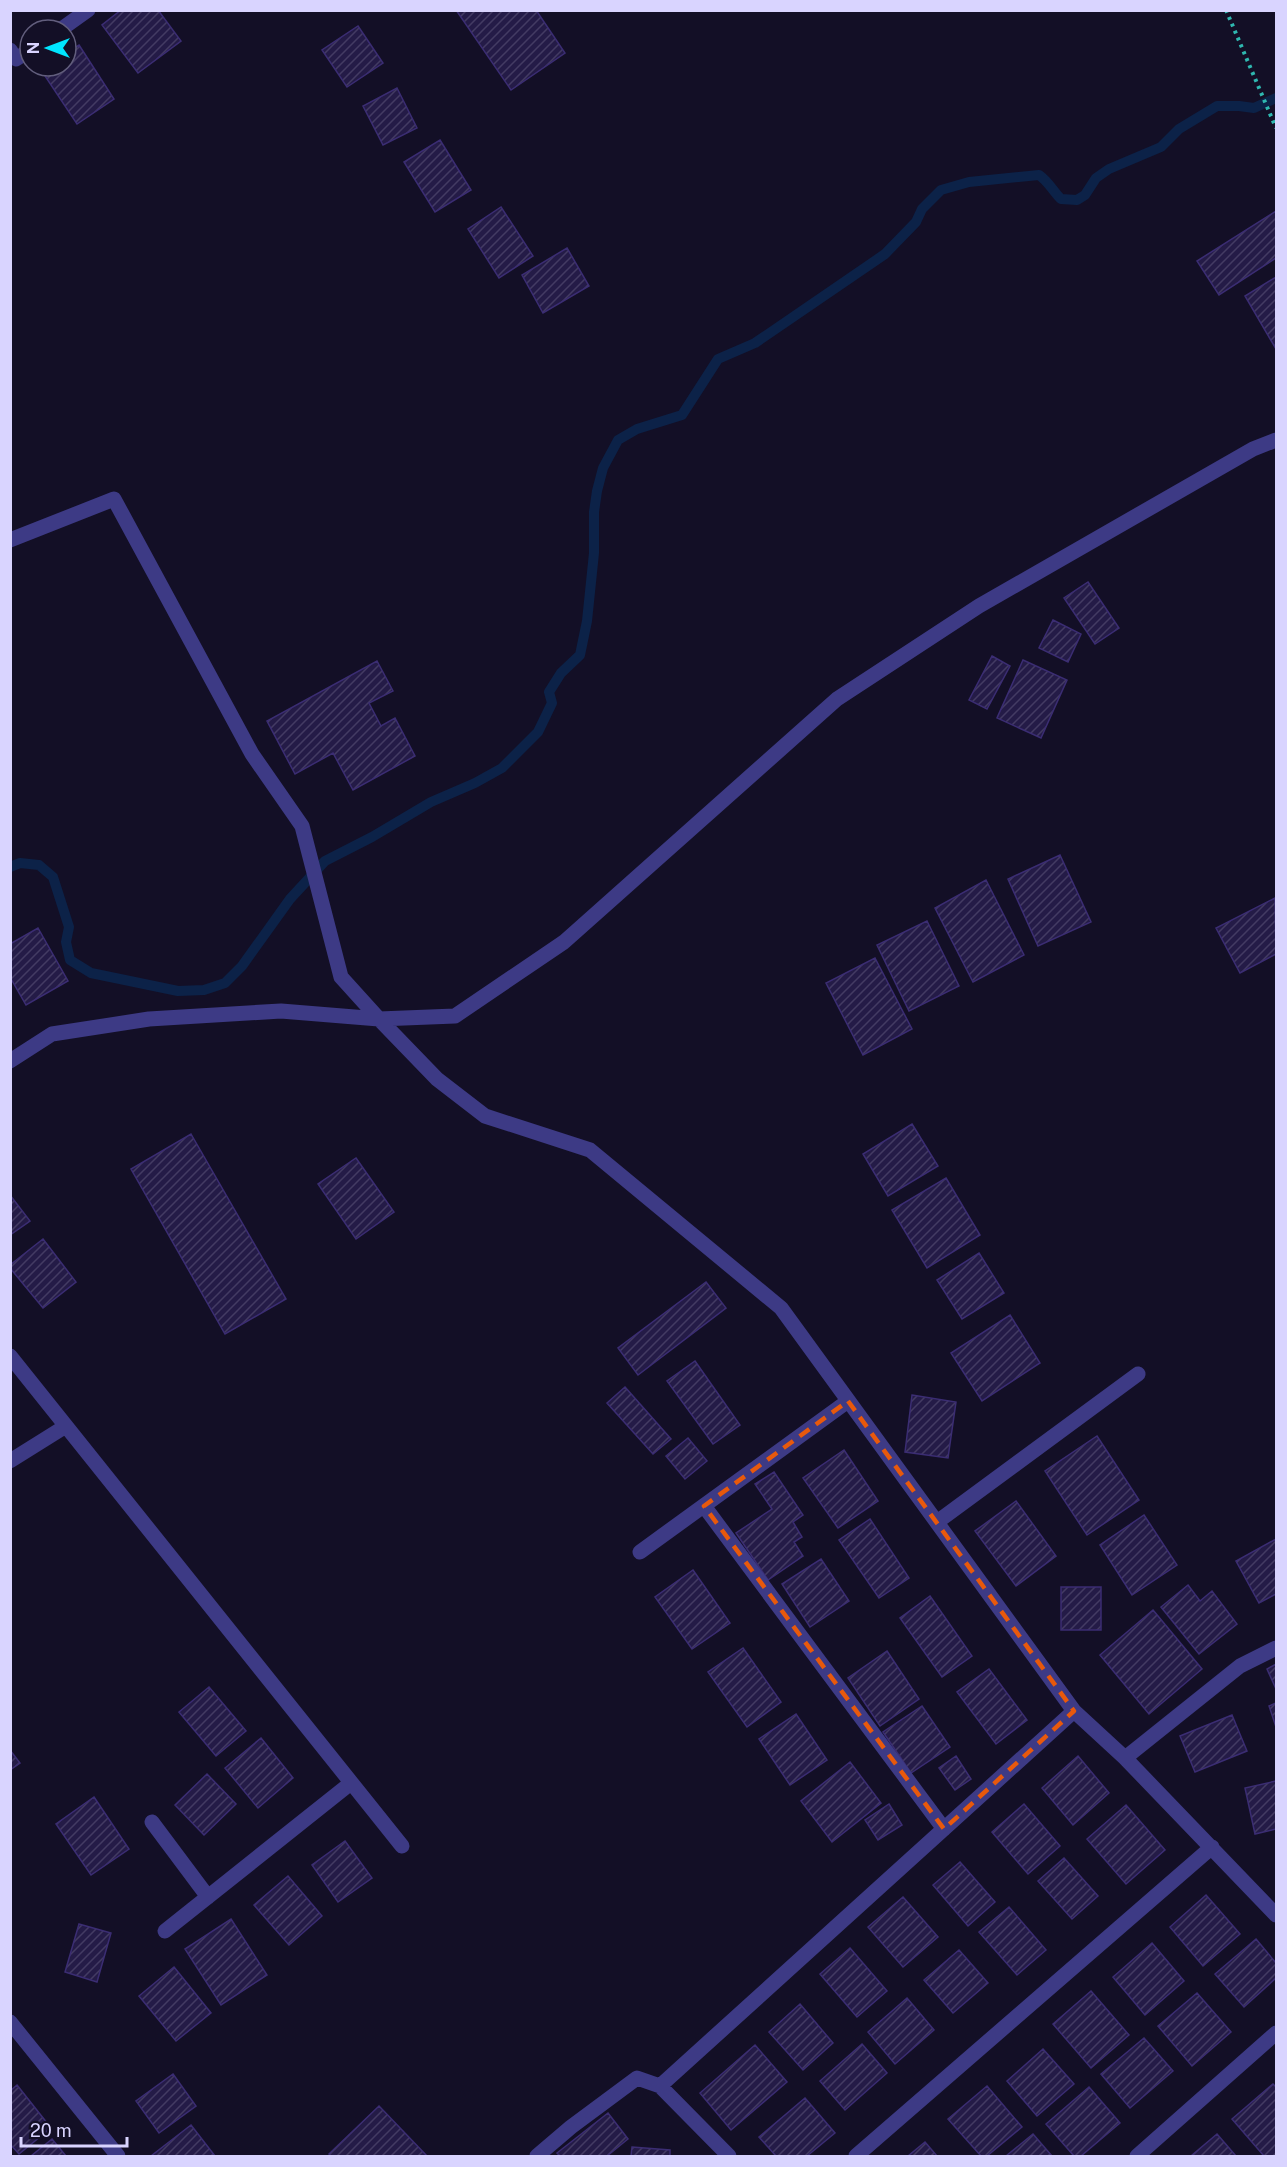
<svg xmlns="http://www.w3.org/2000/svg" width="1287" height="2167" font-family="'Public Sans',sans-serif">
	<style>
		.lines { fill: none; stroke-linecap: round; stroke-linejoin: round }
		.stream { stroke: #0c2248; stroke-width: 10 }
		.building { fill: url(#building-hatch); stroke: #3b2d73; stroke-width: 1.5 }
		.path { stroke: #2fb8b0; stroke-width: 4; stroke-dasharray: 3 4.5; stroke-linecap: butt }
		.minor { stroke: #3d3a85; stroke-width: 15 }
		.marked { fill: none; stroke: #e8590c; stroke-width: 4.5; stroke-dasharray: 12 8; stroke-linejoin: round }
	</style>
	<defs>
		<pattern id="building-hatch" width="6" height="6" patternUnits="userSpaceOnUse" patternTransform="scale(1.5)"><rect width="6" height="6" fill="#241b47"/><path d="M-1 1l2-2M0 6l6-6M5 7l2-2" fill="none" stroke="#433b63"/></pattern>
	</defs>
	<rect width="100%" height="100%" fill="#130f26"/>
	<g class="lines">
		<path class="stream" d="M10 867 20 863 39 865 53 877 69 927 66 942 70 960 91 973 178 991 204 990 225 983 242 966 290 899 325 861 372 837 431 802 475 783 502 768 538 732 552 703 549 692 561 673 580 655 587 621 594 553V512L597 491 603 468 618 440 637 429 682 415 718 359 755 343 885 254 916 222 922 209 941 190 969 182 1039 175C1048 181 1053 191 1061 199L1077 200 1085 195 1096 178 1109 169 1161 147 1179 129 1217 106H1239L1254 108 1276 98"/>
	</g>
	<path class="building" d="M121 10H158L181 41 138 73 102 25Z
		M456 10H536L565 53 511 90Z
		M358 26 383 63 347 87 322 50Z
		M79 45 114 99 77 124 41 70 47 66H66V53Z
		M397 88 417 128 383 145 363 106Z
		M440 140 471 190 435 212 404 162Z
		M501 207 533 256 499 278 468 229Z
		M1276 211V258L1219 295 1197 261Z
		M567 248 589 286 543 313 522 275Z
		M1276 277V349L1245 296Z
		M1088 582 1119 628 1095 644 1064 598Z
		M1053 620 1081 634 1068 662 1039 648Z
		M992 656 1010 666 987 709 969 700Z
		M1023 660 1067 680 1041 738 997 718Z
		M377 661 393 691 369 703 381 726 395 718 415 756 353 790 333 753 295 774 267 721Z
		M1060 855 1091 922 1038 946 1008 879Z
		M986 880 1024 955 973 982 935 908Z
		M1275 898 1276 954 1240 973 1216 928Z
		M927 921 959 986 909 1011 877 945Z
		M38 928 68 981 26 1005 10 977V944Z
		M875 958 912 1029 863 1055 826 983Z
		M912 1124 938 1166 888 1196 863 1154Z
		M191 1134 286 1299 225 1334 131 1169Z
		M356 1158 394 1212 356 1239 318 1184Z
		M946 1178 980 1235 927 1268 892 1210Z
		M10 1195 30 1221 10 1235Z
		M43 1239 76 1282 43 1308 10 1268V1265Z
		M979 1253 1004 1293 962 1319 937 1280Z
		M706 1282 726 1308 638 1375 618 1348Z
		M1010 1315 1040 1363 982 1401 951 1353Z
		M695 1361 740 1425 713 1444 667 1381Z
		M625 1387 671 1439 653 1454 607 1403Z
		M912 1395 956 1402 948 1458 905 1452Z
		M1097 1436 1139 1500 1087 1535 1045 1471Z
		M688 1438 707 1461 685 1479 666 1456Z
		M844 1450 878 1501 838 1528 803 1478Z
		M774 1472 803 1515 793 1522 802 1537 794 1542 803 1556 768 1580 736 1533 772 1509 755 1484Z
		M1016 1501 1056 1556 1016 1586 975 1531Z
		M1144 1515 1177 1565 1132 1595 1100 1545Z
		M870 1519 909 1578 879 1598 839 1540Z
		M1276 1539V1594L1259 1603 1236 1561Z
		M821 1559 849 1601 810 1627 782 1584Z
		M693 1570 730 1623 692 1649 655 1597Z
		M1188 1585 1200 1601 1212 1591 1237 1624 1199 1654 1161 1607Z
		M1061 1587H1101V1630H1061Z
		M930 1596 972 1656 942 1677 900 1618Z
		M1153 1610 1202 1669 1149 1714 1100 1655Z
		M743 1648 781 1702 747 1727 708 1672Z
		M887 1651 919 1699 880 1726 848 1678Z
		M1276 1664V1689L1267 1669Z
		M989 1669 1027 1720 996 1744 957 1692Z
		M209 1687 246 1731 216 1756 179 1712Z
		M1276 1703V1727L1269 1706Z
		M922 1706 950 1747 911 1773 883 1732Z
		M796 1714 827 1760 790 1785 759 1739Z
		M1232 1715 1247 1751 1195 1772 1180 1736Z
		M261 1738 293 1778 258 1808 225 1768Z
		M10 1750 20 1763 10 1770Z
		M956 1756 971 1779 955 1790 939 1768Z
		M1078 1756 1109 1793 1073 1825 1042 1788Z
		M850 1762 881 1803 832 1842 801 1801Z
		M207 1774 236 1804 204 1835 175 1805Z
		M1276 1781V1829L1255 1834 1245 1788Z
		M94 1797 129 1849 91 1875 56 1824Z
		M889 1804 902 1825 878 1840 865 1820Z
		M1024 1804 1060 1846 1028 1874 992 1832Z
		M1126 1805 1165 1850 1126 1884 1087 1839Z
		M345 1841 372 1878 338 1902 312 1865Z
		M1064 1858 1098 1896 1072 1919 1038 1881Z
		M960 1862 995 1902 968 1926 933 1885Z
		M288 1876 322 1916 289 1945 254 1905Z
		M1206 1895 1240 1934 1203 1966 1170 1927Z
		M903 1897 938 1937 903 1967 868 1927Z
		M1009 1907 1046 1950 1017 1975 979 1932Z
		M231 1919 267 1975 221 2005 185 1949Z
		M79 1924 111 1933 97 1982 65 1972Z
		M1256 1939 1276 1963V1978L1244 2007 1215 1974Z
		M1152 1943 1184 1981 1145 2015 1113 1977Z
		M850 1948 887 1991 857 2017 820 1974Z
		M959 1950 988 1983 953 2013 924 1980Z
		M174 1967 211 2013 176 2041 139 1996Z
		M1091 1991 1129 2035 1091 2068 1053 2024Z
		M1197 1993 1231 2032 1192 2066 1158 2026Z
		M907 1998 934 2030 895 2064 868 2032Z
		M800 2004 833 2043 803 2070 769 2032Z
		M1144 2038 1173 2071 1130 2108 1101 2074Z
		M862 2044 887 2073 845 2110 820 2081Z
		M755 2045 787 2082 731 2130 700 2093Z
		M1043 2049 1074 2084 1037 2116 1007 2081Z
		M173 2074 196 2106 159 2133 136 2101Z
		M1273 2084 1276 2087V2156H1264L1232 2119Z
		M17 2085 51 2128 19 2154 10 2144V2091Z
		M987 2086 1022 2127 987 2156H981L948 2119Z
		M1089 2087 1120 2123 1081 2156H1074L1046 2124Z
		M805 2098 835 2133 807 2156H776L759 2137Z
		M379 2106 427 2156H331L329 2154Z
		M608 2113 628 2139 607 2156H560L557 2153Z
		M191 2125 215 2156H151Z
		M1033 2134 1052 2156H1006Z
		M1217 2134 1236 2156H1191Z
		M52 2139 66 2156H31Z
		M925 2142 937 2156H908Z
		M632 2147 670 2150V2156H631Z"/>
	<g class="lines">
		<path class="path" d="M1226 10 1276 128"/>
		<path class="minor" d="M60 30 88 10
			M10 50 16 59 30 50
			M10 540 114 499 252 754 302 826 341 977 379 1019 437 1079 485 1116 590 1150 781 1308 1074 1711 1125 1758 1276 1915
			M10 1061 52 1034 149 1019 281 1011 379 1019 455 1016 564 942 837 699 979 606 1253 449 1276 440
			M10 1356 402 1846
			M10 1461 66 1426
			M704 1506 944 1829
			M937 1522 1138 1374
			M640 1552 848 1401
			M1125 1758 1240 1666 1276 1648
			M152 1822 208 1897
			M165 1931 351 1783
			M10 2022 118 2156
			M660 2086 729 2156
			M537 2156 571 2127 637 2078 660 2086 1074 1711
			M856 2156 1212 1847
			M1137 2156 1276 2033"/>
	</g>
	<path class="marked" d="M848 1401 1074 1711 944 1829 704 1506Z"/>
	<rect width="1287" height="2167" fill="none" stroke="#d9d4ff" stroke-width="24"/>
	<g transform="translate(48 48) rotate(270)"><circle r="28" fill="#130f26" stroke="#625e7d" stroke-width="1.5"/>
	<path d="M0-4.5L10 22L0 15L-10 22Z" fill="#00e5ff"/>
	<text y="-9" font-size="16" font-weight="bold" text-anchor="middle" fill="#d9d4ff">N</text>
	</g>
	<path d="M21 2137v9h106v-9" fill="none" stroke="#d9d4ff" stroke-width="3"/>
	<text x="30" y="2137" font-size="18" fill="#d9d4ff" stroke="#130f26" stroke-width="4.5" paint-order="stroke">20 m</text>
</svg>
